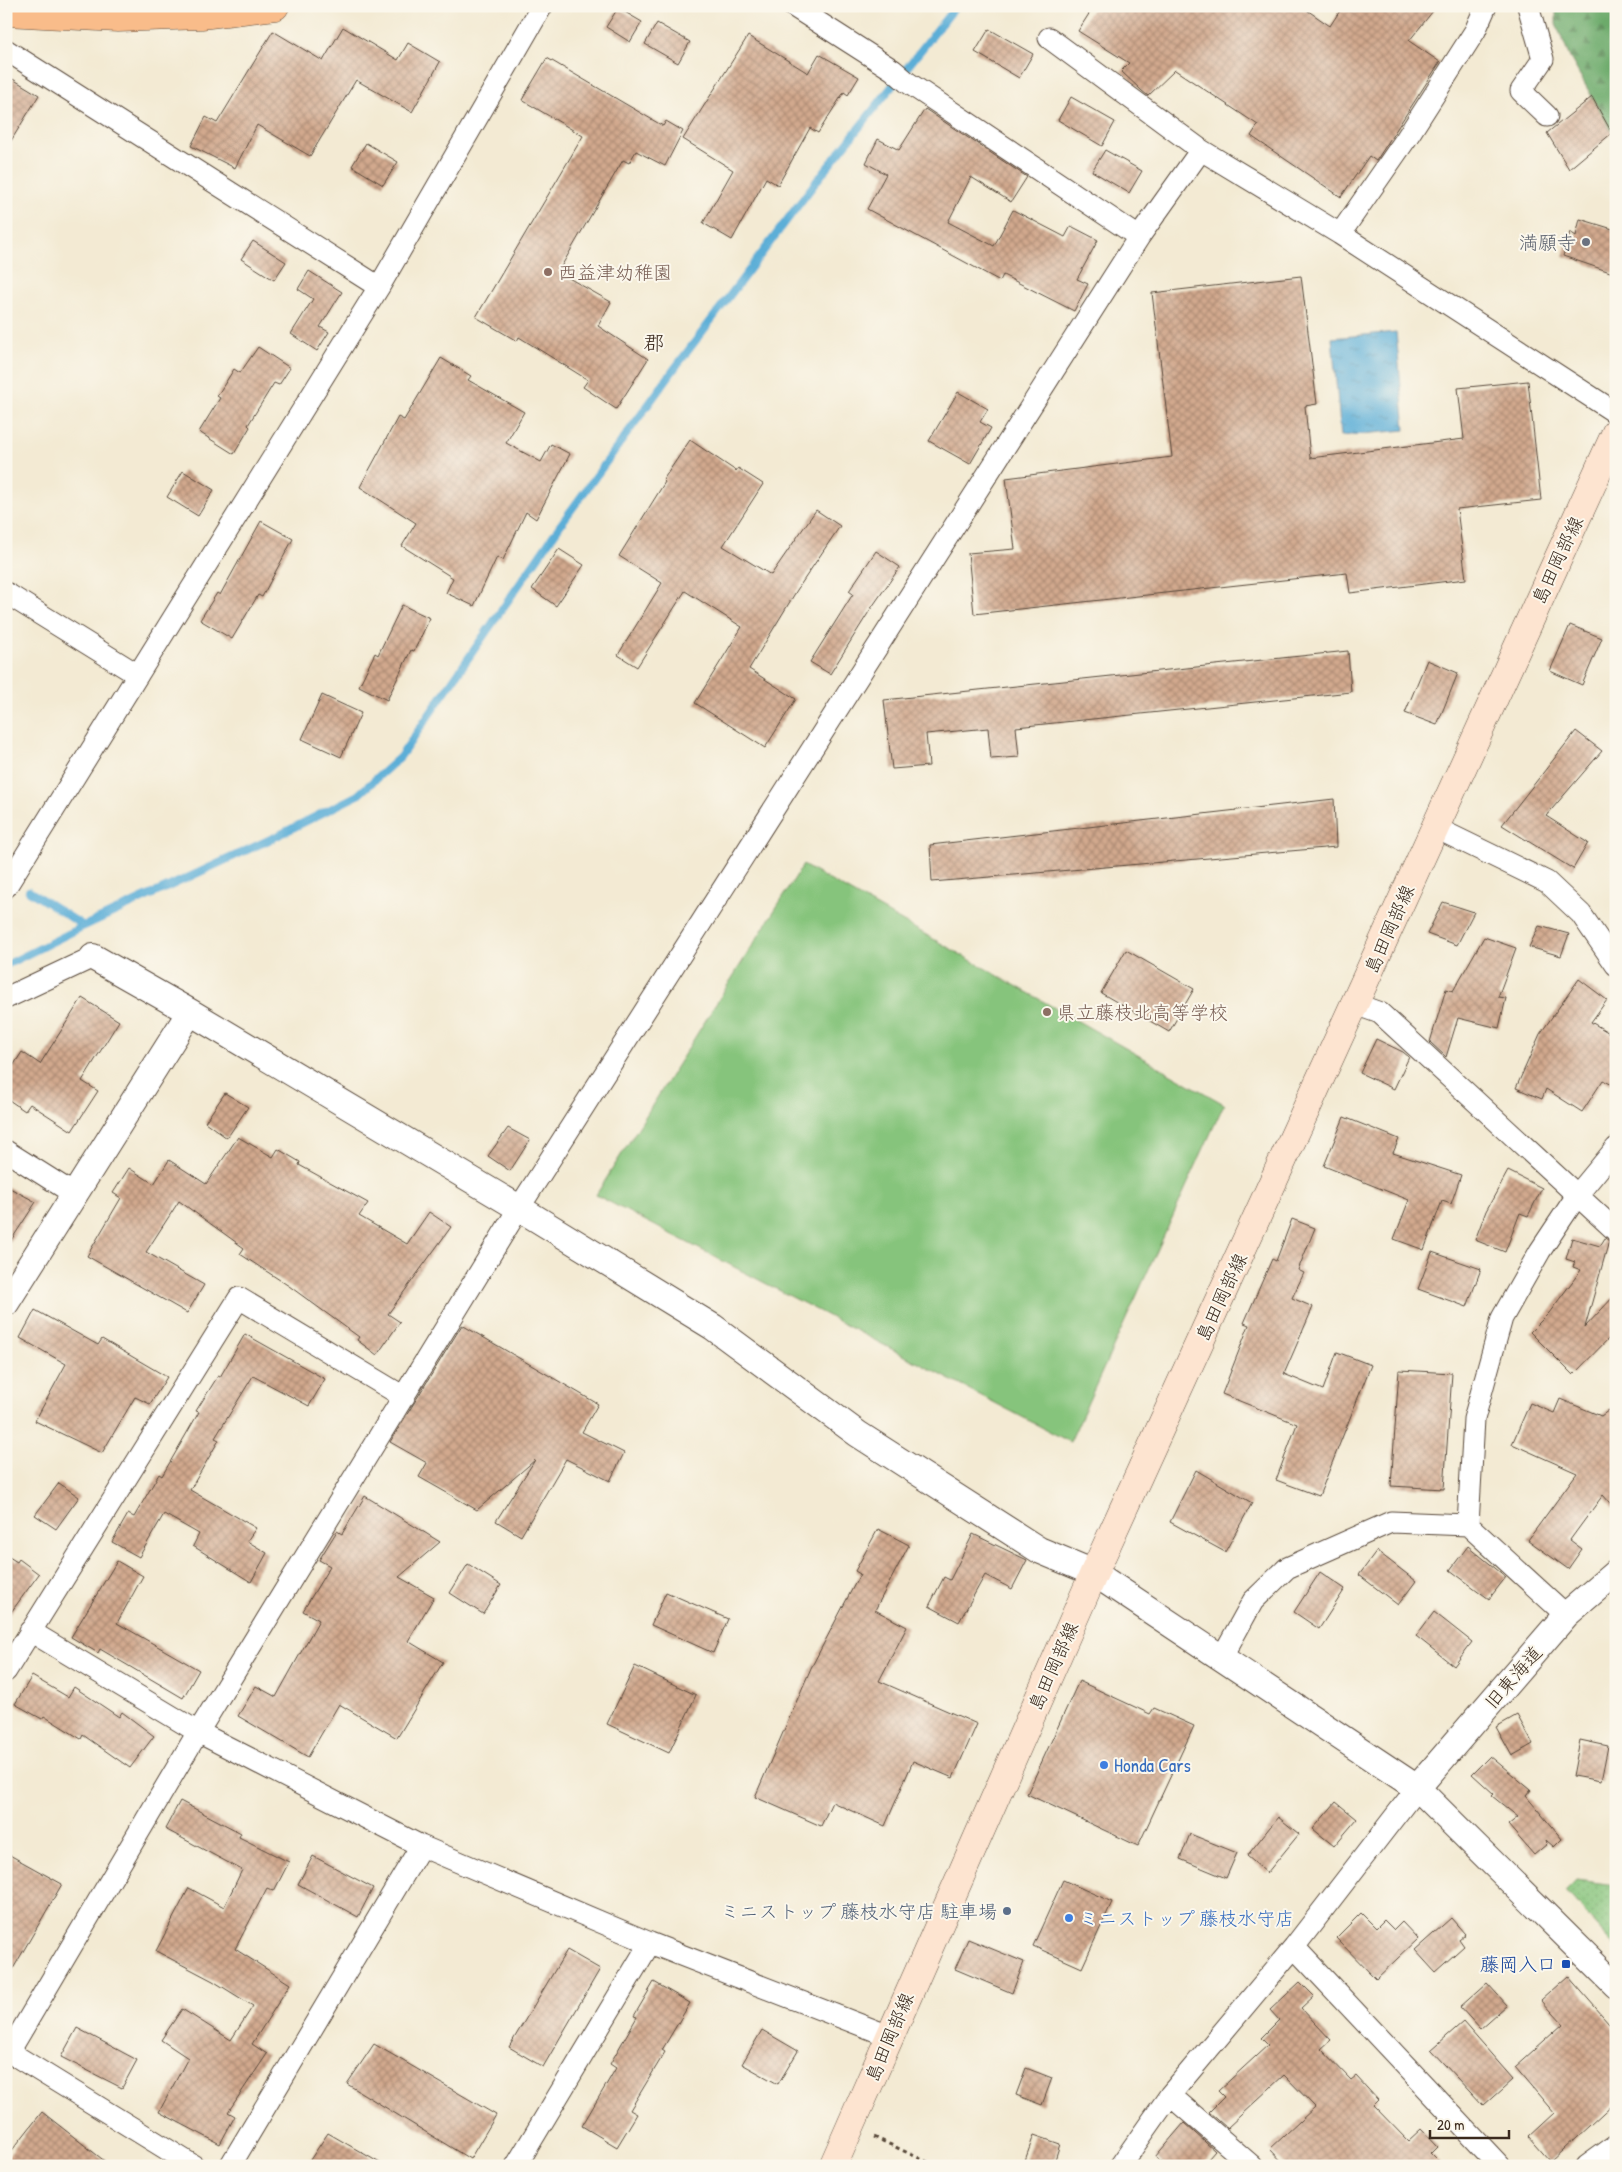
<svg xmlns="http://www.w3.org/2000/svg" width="1622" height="2172" font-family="'Patrick Hand','Klee One',sans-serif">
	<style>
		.grass { fill: url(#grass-dots); stroke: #60774c }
		.forest { fill: url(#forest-firs); stroke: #546a44 }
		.pitch { fill: #86c47b; stroke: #60774c }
		.water { fill: url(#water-ripples); stroke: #4c6c7a }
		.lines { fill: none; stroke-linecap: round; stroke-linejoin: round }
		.stream { stroke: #5caed7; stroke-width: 8 }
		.building { fill: url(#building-cross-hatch) }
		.minor-casing { stroke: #574739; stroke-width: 23 }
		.tertiary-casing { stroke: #574739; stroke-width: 28 }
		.secondary-casing { stroke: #574739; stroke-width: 29 }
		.primary-casing { stroke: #574739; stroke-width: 29 }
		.path { stroke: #574739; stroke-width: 3; stroke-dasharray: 4 4; stroke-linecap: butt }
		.minor { stroke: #fff; stroke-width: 21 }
		.tertiary { stroke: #fff; stroke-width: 26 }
		.secondary { stroke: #fde4d0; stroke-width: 28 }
		.primary { stroke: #f9bc8a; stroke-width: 28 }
		.worship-dot { fill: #6b7280; stroke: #fbf7ec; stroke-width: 2 }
		.education-dot { fill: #8d6e63; stroke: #fbf7ec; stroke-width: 2 }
		.shop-dot { fill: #3f7fe0; stroke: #fbf7ec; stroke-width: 2 }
		.service-dot { fill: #5c6f8a; stroke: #fbf7ec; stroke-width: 2 }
		.transit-dot { fill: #1a4fb4; stroke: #fbf7ec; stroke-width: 2 }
		.labels { text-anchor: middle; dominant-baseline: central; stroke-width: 4; stroke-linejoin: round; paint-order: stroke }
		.worship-label { font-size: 19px; fill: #5b616d; stroke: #fbf7ec; text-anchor: end }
		.education-label { font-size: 19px; fill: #785e54; stroke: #fbf7ec; text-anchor: start }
		.street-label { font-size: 19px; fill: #3b2a1e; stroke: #fbf7ec }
		.shop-label { font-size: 19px; fill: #366cbe; stroke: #fbf7ec; text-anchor: start }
		.service-label { font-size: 19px; fill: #4e5e75; stroke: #fbf7ec; text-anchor: end }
		.transit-label { font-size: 19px; fill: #164399; stroke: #fbf7ec; text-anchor: end }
		.quarter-label { font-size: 21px; fill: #3b2a1e; stroke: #fbf7ec }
	</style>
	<defs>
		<pattern id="grass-dots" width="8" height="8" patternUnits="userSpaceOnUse" patternTransform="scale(1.25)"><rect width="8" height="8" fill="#86c47b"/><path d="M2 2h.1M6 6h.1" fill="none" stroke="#6f9f64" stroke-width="1.8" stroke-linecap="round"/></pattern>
		<pattern id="forest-firs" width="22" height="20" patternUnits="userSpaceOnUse" patternTransform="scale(1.25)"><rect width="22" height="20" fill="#6caa6b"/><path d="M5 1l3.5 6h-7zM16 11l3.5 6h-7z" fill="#5a8b57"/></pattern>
		<pattern id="water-ripples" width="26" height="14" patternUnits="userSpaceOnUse" patternTransform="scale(1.25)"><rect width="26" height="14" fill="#5caed7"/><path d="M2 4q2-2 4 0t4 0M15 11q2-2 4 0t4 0" fill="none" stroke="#4d8eae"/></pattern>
		<pattern id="building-cross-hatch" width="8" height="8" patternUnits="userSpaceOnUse" patternTransform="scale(1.25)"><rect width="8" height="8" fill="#d2a98e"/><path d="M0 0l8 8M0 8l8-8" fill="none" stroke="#ac8a73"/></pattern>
	</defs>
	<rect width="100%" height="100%" fill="#fbf7ec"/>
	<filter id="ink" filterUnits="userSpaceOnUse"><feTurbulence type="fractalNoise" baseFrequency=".02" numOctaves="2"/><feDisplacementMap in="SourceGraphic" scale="10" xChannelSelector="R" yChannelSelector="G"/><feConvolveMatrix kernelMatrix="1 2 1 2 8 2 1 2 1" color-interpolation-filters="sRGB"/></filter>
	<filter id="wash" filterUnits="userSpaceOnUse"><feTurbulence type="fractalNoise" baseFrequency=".0096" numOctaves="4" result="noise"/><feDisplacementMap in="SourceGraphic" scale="20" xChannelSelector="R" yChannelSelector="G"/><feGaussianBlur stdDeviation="1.12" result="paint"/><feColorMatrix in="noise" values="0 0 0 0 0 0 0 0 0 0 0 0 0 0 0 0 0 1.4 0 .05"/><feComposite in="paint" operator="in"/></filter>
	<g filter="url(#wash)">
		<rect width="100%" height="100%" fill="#f3ead3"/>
		<path class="grass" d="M1576 1880 1616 1885V1948L1565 1891Z"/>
		<path class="forest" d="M1556 6H1616V139L1570 58 1556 24Z"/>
		<path class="pitch" d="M803 865 1224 1104 1070 1442 596 1195Z"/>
		<path class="water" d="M1396 332 1405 430 1341 436 1332 338Z"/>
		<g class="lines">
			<path class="stream" d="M29 891 84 926
				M6 965 84 926 273 838 358 795 400 757 561 524 675 368 815 183 956 6"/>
		</g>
		<g id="blocks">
			<path class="building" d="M1094 6H1301L1330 26 1343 6H1437L1409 41 1440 62 1376 161 1369 156 1341 197 1251 136 1258 125 1175 70 1148 96 1141 90 1121 71 1129 63 1078 31Z
				M618 8 642 22 630 42 606 27Z
				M657 23 690 42 678 63 645 44Z
				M343 27 398 60 408 43 440 62 412 112 356 80 310 156 257 125 235 168 191 146 206 117 217 123 273 31 323 61Z
				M989 29 1033 54 1019 78 975 52Z
				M748 36 808 73 819 54 859 77 848 95 844 92 818 133 810 128 778 185 766 178 732 240 703 223 733 170 683 139Z
				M547 58 663 126 666 121 683 131 665 166 636 151 629 163 623 160 558 272 611 302 598 326 648 359 616 409 583 387 588 380 519 337 517 341 476 317 583 136 522 100Z
				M6 75 39 95 6 149Z
				M1071 97 1115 122 1102 146 1058 120Z
				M1592 97 1612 133 1569 169 1547 133Z
				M925 109 1027 177 1011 202 971 177 948 222 994 246 1013 210 1065 237 1071 226 1098 240 1077 279 1088 284 1074 311 1003 275 1000 281 867 209 886 174 866 163 878 139 899 150Z
				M366 143 398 162 383 185 352 166Z
				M1105 150 1142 171 1129 193 1092 171Z
				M1580 219 1616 230V274L1563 256 1570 232 1576 236Z
				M253 241 286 262 274 280 241 259Z
				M309 271 342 292 320 327 329 332 317 351 291 334 313 299 298 289Z
				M1301 276 1317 404 1305 406 1310 458 1464 439 1458 388 1528 381 1541 500 1457 509 1466 579 1350 593 1347 573 974 614 968 553 1015 549 1006 478 1172 457 1152 293Z
				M258 347 290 368 279 385 274 383 248 425 250 427 234 454 199 432 220 398 217 396 234 369 240 373Z
				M441 358 471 376 468 380 524 412 506 443 541 462 551 444 570 454 536 519 526 512 503 560 497 557 474 606 446 593 453 578 402 546 416 523 360 487 398 417 404 420Z
				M958 392 988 409 980 422 991 428 970 464 929 441Z
				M690 440 736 471 738 468 763 484 723 546 771 575 816 510 840 526 797 590 749 669 796 699 765 748 695 703 742 627 685 591 637 667 618 655 662 583 619 556 665 482 663 480Z
				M183 471 214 490 198 516 167 497Z
				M261 521 293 539 262 597 258 595 232 639 200 620 217 593 220 595Z
				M559 549 584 565 556 606 532 589Z
				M876 551 900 567 872 607 830 674 810 662 853 594 849 591Z
				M402 605 430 618 414 651 411 650 387 700 359 686 375 653 378 655Z
				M1570 625 1602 638 1582 685 1550 671Z
				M1348 651 1351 692 1016 727 1019 757 991 759 988 728 926 734 929 766 892 769 884 700Z
				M1427 660 1458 673 1437 725 1405 713Z
				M322 695 361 713 341 757 302 739Z
				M1576 731 1602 751 1546 816 1588 843 1573 869 1502 825Z
				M1334 799 1336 847 932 882 930 845Z
				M1443 902 1474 912 1457 945 1427 934Z
				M1539 926 1569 934 1561 956 1529 947Z
				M1484 937 1516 948 1498 997 1506 998 1499 1028 1458 1018 1446 1057 1430 1042 1446 989 1453 991Z
				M1126 950 1194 989 1169 1032 1101 993Z
				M1579 979 1607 1000 1591 1022 1616 1037V1087L1603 1080 1582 1112 1546 1089 1542 1099 1516 1088 1540 1034Z
				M82 998 119 1021 82 1081 98 1091 72 1131 30 1104 25 1111 6 1098V1077L22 1052 40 1064Z
				M1376 1039 1403 1052 1409 1057 1394 1089 1360 1073Z
				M225 1093 248 1107 227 1138 205 1122Z
				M1344 1117 1399 1139 1393 1153 1461 1175 1451 1204 1442 1201 1424 1250 1394 1239 1409 1200 1324 1166Z
				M508 1128 530 1140 510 1171 488 1156Z
				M238 1137 273 1157 278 1149 300 1162 299 1165 368 1203 359 1216 407 1244 429 1212 451 1227 388 1314 400 1322 377 1355 357 1340 359 1337 289 1286 240 1254 244 1248 179 1201 146 1252 204 1285 187 1313 87 1256 121 1198 113 1193 129 1168 154 1184 169 1160 206 1184Z
				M1508 1171 1542 1188 1528 1216 1520 1213 1505 1252 1475 1240 1486 1211Z
				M6 1186 36 1202 6 1248Z
				M1292 1219 1315 1228 1298 1270 1304 1273 1292 1298 1313 1307 1284 1374 1323 1390 1337 1352 1371 1365 1319 1496 1276 1480 1297 1424 1222 1394 1249 1325 1244 1323 1272 1259 1276 1261Z
				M1572 1238 1600 1246 1605 1238 1609 1241 1585 1327 1616 1294V1331L1573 1375 1530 1332 1549 1313 1581 1270 1573 1267 1575 1262 1566 1259Z
				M1432 1252 1481 1269 1467 1307 1418 1289Z
				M35 1310 98 1345 102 1339 167 1377 150 1404 135 1397 102 1453 35 1421 66 1364 20 1338Z
				M462 1325 598 1404 582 1432 624 1453 610 1481 566 1459 521 1536 496 1521 535 1460 477 1510 419 1477 427 1463 390 1442Z
				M245 1334 325 1379 309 1406 253 1376 215 1438 219 1440 190 1490 256 1528 247 1541 267 1553 251 1582 193 1546 199 1534 164 1514 139 1557 112 1542 128 1514 134 1517 159 1474 162 1476 199 1412 196 1411 218 1376 220 1377Z
				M1399 1370 1452 1373 1444 1489 1391 1486Z
				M1560 1399 1601 1416 1616 1405V1510L1603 1495 1570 1540 1582 1549 1568 1569 1528 1540 1577 1473 1512 1444 1530 1403 1554 1413Z
				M1196 1470 1252 1503 1225 1552 1170 1522Z
				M59 1483 79 1497 56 1529 35 1515Z
				M365 1496 440 1542 399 1577 434 1597 408 1641 443 1662 397 1738 339 1704 308 1757 238 1716 256 1686 276 1697 319 1620 303 1611 330 1566 319 1560 337 1531 342 1534Z
				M878 1529 909 1545 875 1610 907 1627 879 1681 977 1724 953 1778 913 1761 885 1826 832 1802 821 1826 755 1797 811 1668 860 1574 855 1571Z
				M973 1534 1027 1560 1012 1589 985 1575 959 1622 929 1606 944 1577 950 1580Z
				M1468 1546 1506 1577 1489 1599 1450 1570Z
				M1377 1551 1416 1581 1398 1605 1359 1575Z
				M6 1555 17 1562 19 1559 39 1574 6 1619Z
				M117 1561 143 1576 117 1623 199 1670 183 1698 100 1649 98 1653 71 1637Z
				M468 1564 501 1585 483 1614 450 1593Z
				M1320 1572 1345 1589 1319 1629 1294 1612Z
				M666 1592 728 1619 713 1653 651 1625Z
				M1434 1612 1472 1642 1454 1666 1416 1636Z
				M635 1666 696 1695 669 1753 607 1724Z
				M32 1676 68 1697 74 1687 119 1717 122 1712 154 1736 130 1768 83 1735 81 1739 44 1716 42 1719 15 1704Z
				M1079 1681 1150 1714 1154 1708 1194 1726 1138 1846 1027 1794Z
				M1517 1715 1533 1744 1512 1756 1496 1727Z
				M1580 1740 1608 1746 1601 1781 1573 1776Z
				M1490 1756 1531 1790 1526 1796 1562 1839 1554 1847 1546 1840 1547 1844 1534 1855 1508 1825 1518 1817 1492 1796 1494 1794 1472 1774Z
				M180 1801 241 1833 239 1837 289 1862 274 1891 267 1888 235 1949 290 1984 252 2044 267 2054 228 2112 235 2116 220 2144 159 2112 188 2058 161 2040 182 2009 231 2040 253 2006 213 1981 156 1951 189 1888 224 1907 242 1870 165 1829Z
				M1336 1802 1357 1819 1334 1846 1313 1829Z
				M1278 1817 1299 1834 1267 1873 1247 1856Z
				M1190 1834 1237 1853 1226 1878 1180 1859Z
				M6 1853 62 1884 6 1981Z
				M313 1856 373 1888 358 1917 298 1884Z
				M1063 1880 1112 1902 1082 1968 1033 1946Z
				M1361 1913 1376 1928 1384 1920 1394 1930 1402 1922 1418 1939 1376 1979 1336 1938Z
				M1451 1918 1465 1934 1459 1939 1464 1946 1435 1972 1415 1950Z
				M968 1939 1024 1962 1012 1993 955 1969Z
				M567 1950 600 1969 543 2067 509 2047Z
				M1568 1976 1616 2031V2101L1550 2162 1528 2137 1554 2113 1515 2067 1563 2024 1541 2000Z
				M654 1982 690 2003 662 2050 665 2052 630 2110 637 2114 617 2147 582 2126 616 2068 610 2064 637 2017 634 2016Z
				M1300 1982 1314 1996 1301 2008 1331 2040 1321 2049 1351 2080 1356 2076 1378 2100 1373 2105 1408 2141 1421 2129 1437 2146 1430 2153 1443 2166H1286L1270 2149 1315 2107 1284 2075 1227 2128 1209 2112 1224 2097 1218 2091 1268 2045 1261 2038 1279 2020 1270 2010Z
				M1487 1983 1507 2005 1480 2029 1460 2007Z
				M1463 2022 1513 2079 1483 2106 1431 2050Z
				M77 2028 137 2060 122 2088 61 2057Z
				M762 2030 798 2051 778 2084 742 2064Z
				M374 2044 496 2115 470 2159 347 2084Z
				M1026 2068 1052 2078 1042 2105 1016 2095Z
				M42 2112 111 2166H6V2158Z
				M1184 2123 1215 2151 1202 2166H1166L1155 2157Z
				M328 2133 385 2166H306Z
				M1034 2135 1060 2144 1053 2166H1023Z"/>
		</g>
	</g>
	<g filter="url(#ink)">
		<use href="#blocks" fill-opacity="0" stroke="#574739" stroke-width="1"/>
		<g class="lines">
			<g class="minor-casing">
				<path id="minor" d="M793 6 893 70 907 82 1139 237
					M1528 6 1543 59 1521 91 1547 116
					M1049 38 1201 150 1340 234 1616 413
					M6 50 379 287
					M1340 234 1406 139 1475 31 1486 6
					M6 593 138 675
					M1434 827 1547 882 1581 914 1616 965
					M6 887 379 287 542 6
					M6 998 93 957
					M1355 1004 1380 1013 1616 1231
					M6 1151 74 1194
					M1468 1525 1474 1419 1502 1318 1540 1251 1578 1194 1616 1148
					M30 1631 198 1732 421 1846 650 1943 889 2036
					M1222 1657 1253 1601 1287 1568 1391 1522 1468 1525 1566 1615
					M6 1671 239 1298 404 1397
					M1294 1947 1500 2166
					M6 2050 194 2166
					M9 2052 198 1732 519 1208 1139 237 1201 150
					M1170 2095 1252 2166
					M230 2166 421 1846
					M516 2166 650 1943
					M1120 2166 1170 2095 1294 1947 1417 1788
					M1587 2166 1616 2145"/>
			</g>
			<g class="tertiary-casing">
				<path id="tertiary" d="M93 957 190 1012 519 1208 713 1327 858 1434 1039 1550 1094 1573 1417 1788 1616 1985
					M6 1303 190 1012
					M1417 1788 1566 1615 1616 1572"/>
			</g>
			<g class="secondary-casing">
				<path id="secondary" d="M833 2166 1094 1573 1616 432"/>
			</g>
			<g class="primary-casing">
				<path id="primary" d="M6 12 118 18 201 15 275 6"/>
			</g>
			<path class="path" d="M874 2137 936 2166"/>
			<use href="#minor" class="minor"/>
			<use href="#tertiary" class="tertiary"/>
			<use href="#secondary" class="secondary"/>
			<use href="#primary" class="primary"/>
		</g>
	</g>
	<circle class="worship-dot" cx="1586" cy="242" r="5"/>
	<g class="education-dot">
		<circle cx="548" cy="272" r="5"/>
		<circle cx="1047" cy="1012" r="5"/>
	</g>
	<g class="shop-dot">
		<circle cx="1104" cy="1765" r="5"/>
		<circle cx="1069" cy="1918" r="5"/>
	</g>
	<circle class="service-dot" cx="1007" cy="1911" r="5"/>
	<rect class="transit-dot" x="1561" y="1959" width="10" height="10" rx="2.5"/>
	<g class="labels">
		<g class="worship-label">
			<text x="1576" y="242">満願寺</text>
		</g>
		<g class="education-label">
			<text x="558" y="272">西益津幼稚園</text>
			<text x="1057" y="1012">県立藤枝北高等学校</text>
		</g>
		<g class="street-label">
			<text transform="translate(1557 560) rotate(-65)">島田岡部線</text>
			<text transform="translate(1389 929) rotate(-66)">島田岡部線</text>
			<text transform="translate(1221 1297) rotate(-65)">島田岡部線</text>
			<text transform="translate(1053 1666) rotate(-66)">島田岡部線</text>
			<text transform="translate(1513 1677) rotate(-49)">旧東海道</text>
			<text transform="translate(889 2037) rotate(-67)">島田岡部線</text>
		</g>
		<g class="shop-label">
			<text x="1114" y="1765">Honda Cars</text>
			<text x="1079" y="1918">ミニストップ 藤枝水守店</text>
		</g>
		<g class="service-label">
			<text x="997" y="1911">ミニストップ 藤枝水守店 駐車場</text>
		</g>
		<g class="transit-label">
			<text x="1556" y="1964">藤岡入口</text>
		</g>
		<g class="quarter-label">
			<text x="654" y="342">郡</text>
		</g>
	</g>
	<rect width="1622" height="2172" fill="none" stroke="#fbf7ec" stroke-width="25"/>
	<path d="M1430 2130v8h79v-8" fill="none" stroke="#3b2a1e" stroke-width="2.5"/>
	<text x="1437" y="2130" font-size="15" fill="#3b2a1e" stroke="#fbf7ec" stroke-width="4" paint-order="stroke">20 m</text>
</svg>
